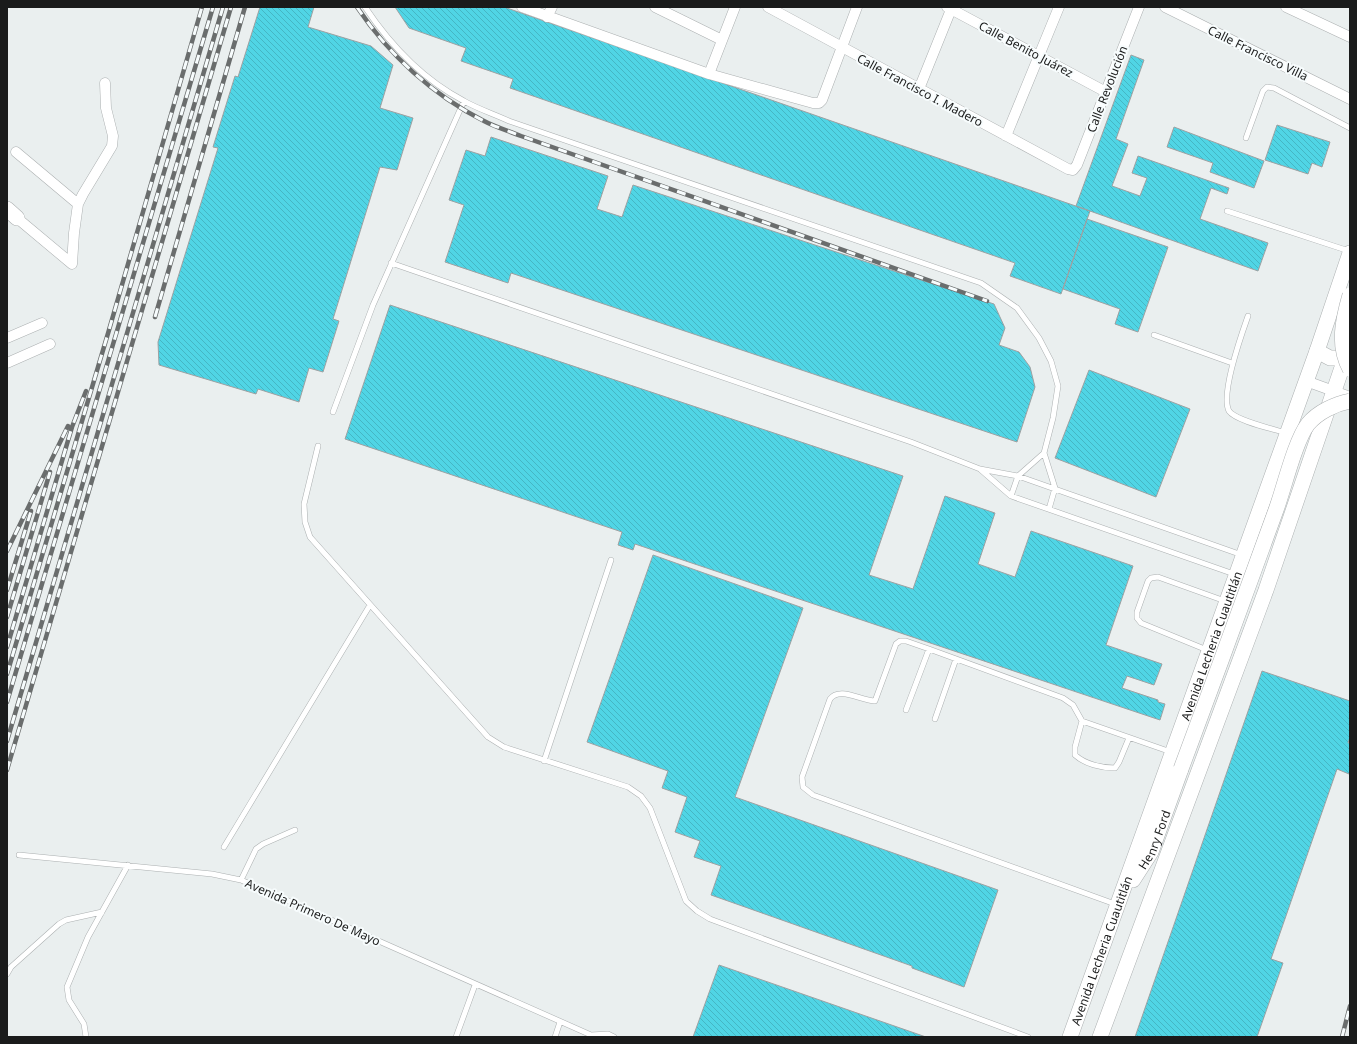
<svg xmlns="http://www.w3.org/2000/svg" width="1357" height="1044" font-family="'Noto Sans',sans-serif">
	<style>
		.building { fill: url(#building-back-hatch); stroke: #9da1a2 }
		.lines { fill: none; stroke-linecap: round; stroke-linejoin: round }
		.lane-casing { stroke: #acb0b1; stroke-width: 6 }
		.street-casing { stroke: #acb0b1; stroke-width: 11 }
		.secondary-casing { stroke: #acb0b1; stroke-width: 16 }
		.lane { stroke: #fff; stroke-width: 5 }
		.street { stroke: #fff; stroke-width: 10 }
		.secondary { stroke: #fff; stroke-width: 15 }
		.rail-casing { stroke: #6a6d6d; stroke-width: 4.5 }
		.rail { stroke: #f7fcfd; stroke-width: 3; stroke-dasharray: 9; stroke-linecap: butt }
		.secondary-bridge-casing { stroke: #acb0b1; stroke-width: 16; stroke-linecap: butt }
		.secondary-bridge { stroke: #fff; stroke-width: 15 }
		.labels { text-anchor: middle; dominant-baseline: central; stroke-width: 4; stroke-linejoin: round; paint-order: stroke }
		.street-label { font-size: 12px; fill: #1a1b1b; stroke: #f7fcfd }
	</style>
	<defs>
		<pattern id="building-back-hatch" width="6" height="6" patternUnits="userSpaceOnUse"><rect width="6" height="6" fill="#50d5e5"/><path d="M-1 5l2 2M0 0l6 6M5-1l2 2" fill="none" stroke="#45b6c4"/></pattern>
	</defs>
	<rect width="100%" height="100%" fill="#eaefef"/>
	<path class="building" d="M260 7H314L308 27 371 46 393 65 380 108 413 118 397 170 380 167 333 319 339 321 323 372 309 368 299 402 258 389 256 394 159 365 158 342 218 148 213 147 235 76 238 77Z
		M395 7H504L1090 211 1061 294 1010 276 1015 263 510 88 513 79 461 61 466 48 409 28Z
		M1131 55 1144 60 1116 139 1128 144 1112 186 1140 196 1147 178 1132 173 1138 156 1229 188 1227 194 1211 188 1200 219 1268 243 1258 271 1076 206Z
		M1277 125 1330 142 1322 167 1312 163 1308 174 1265 160Z
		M1174 127 1264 161 1254 188 1210 172 1213 163 1167 147Z
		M491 137 608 176 597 209 622 217 633 185 994 304 1005 328 999 345 1019 352 1030 367 1035 387 1017 442 511 273 508 283 445 262 464 205 449 200 466 150 485 156Z
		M1087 219 1168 247 1138 332 1115 324 1120 309 1063 289Z
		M390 305 903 476 869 575 913 589 945 496 995 513 978 564 1015 577 1031 531 1133 566 1106 645 1162 664 1154 685 1127 676 1122 688 1158 700V702L1165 704 1160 720 635 544 633 550 618 545 622 532 345 439Z
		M1089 370 1190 409 1156 497 1055 458Z
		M653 555 803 608 735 797 998 890 964 987 912 968V966L711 895 721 866 694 857 700 841 675 832 687 797 662 788 668 771 587 742Z
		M1262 671 1350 701V737L1348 743H1350V770L1349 774 1337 769 1271 959 1283 963 1257 1037H1135Z
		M719 965 926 1037H693Z"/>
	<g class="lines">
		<g class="lane-casing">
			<path id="lane" d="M365 7C391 46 422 79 464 101 478 109 494 114 509 121L981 283 1017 308 1039 338 1051 361 1058 386 1053 418 1044 453 1055 488 1049 509
				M1246 138 1263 91 1267 87 1274 88 1350 128
				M1227 211 1349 251
				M391 263 911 442 980 469 1018 476 1242 555
				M1248 316C1242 333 1220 394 1229 411 1236 421 1274 429 1286 433
				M1154 335 1232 363
				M333 412 373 305 464 101
				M318 446 304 504 305 522 310 537 488 737 504 747 628 787 641 796 650 808 686 901 697 911 710 919 1028 1037
				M981 470 1011 496 1234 574
				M1011 496 1018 476 1044 453
				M929 649 906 641H900L896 644 875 701C861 701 840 686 830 699L802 777 803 787 813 795 1115 904
				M1207 650 1141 623 1137 618V612L1148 581 1151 578 1158 577 1225 601
				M906 710 929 649 1063 698 1073 705 1082 721 1171 752
				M935 719 956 659
				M1082 721 1075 747V755C1085 764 1101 768 1115 768L1119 762 1129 738
				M544 761 611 560
				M224 847 370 605
				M19 855 212 874 241 880 591 1035 608 1034 614 1037
				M241 880 256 849 263 844 295 830
				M7 974 11 967 59 924 66 920 102 912
				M86 1037 84 1024 69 1000 67 987 88 937 128 865
				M456 1037 475 985
				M555 1037 560 1022"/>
		</g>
		<g class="street-casing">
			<path id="street" d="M522 7 709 74 813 103H819L822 100 857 7
				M655 7 722 40
				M768 7 1068 169 1073 170 1077 165 1139 7
				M947 7 1106 92
				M1165 7 1350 99
				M1286 7 1350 37
				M547 17 552 7
				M709 74 735 7
				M919 89 952 7
				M1006 136 1059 7
				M16 152 78 204
				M17 218 72 264 74 233 78 204 83 194 112 146 113 136 106 108 105 83
				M7 338 42 323
				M7 363 50 344
				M1306 381 1350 397"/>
		</g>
		<g class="secondary-casing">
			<g id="secondary">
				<path d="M7 209 17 218"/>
				<path d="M1317 351 1330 358H1345"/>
				<path id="s1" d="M1133 880 1151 852 1181 769"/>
				<path id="s2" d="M1070 1037 1317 351 1350 253"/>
				<path d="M1100 1037 1266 590 1348 350"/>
			</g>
		</g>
		<use href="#lane" class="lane"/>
		<use href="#street" class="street"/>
		<use href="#secondary" class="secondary"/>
		<g class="rail-casing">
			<path id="rail" d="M357 7C389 55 433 95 484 121 495 127 509 131 521 136L987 301
				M155 317 245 7
				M7 551 68 426
				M7 590 31 511
				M7 617 50 472
				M7 647 72 427 86 391
				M7 674 109 330 202 7
				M7 702 213 7
				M7 741 223 7
				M7 770 231 7
				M1342 1037 1350 1006"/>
		</g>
		<use href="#rail" class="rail"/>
		<g class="secondary-bridge-casing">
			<path id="secondary-bridge" d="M1350 295C1343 319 1337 346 1350 369
				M1181 769C1213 683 1245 596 1276 510 1284 488 1295 441 1308 424 1318 412 1335 404 1350 401"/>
		</g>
		<use href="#secondary-bridge" class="secondary-bridge"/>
	</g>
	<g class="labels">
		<g class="street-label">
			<text transform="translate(1026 49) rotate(28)">Calle Benito Juárez</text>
			<text transform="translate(1258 53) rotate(26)">Calle Francisco Villa</text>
			<text transform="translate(1107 89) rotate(-69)">Calle Revolución</text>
			<text transform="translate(920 90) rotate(28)">Calle Francisco I. Madero</text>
			<text stroke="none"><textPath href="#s2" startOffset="416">Avenida Lecheria Cuautitlán</textPath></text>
			<text stroke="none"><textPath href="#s1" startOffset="46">Henry Ford</textPath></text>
			<text transform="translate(313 912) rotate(24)">Avenida Primero De Mayo</text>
			<text stroke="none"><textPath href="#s2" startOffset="92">Avenida Lecheria Cuautitlán</textPath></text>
		</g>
	</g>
	<rect width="1357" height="1044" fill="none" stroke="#1a1b1b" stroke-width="16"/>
</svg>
